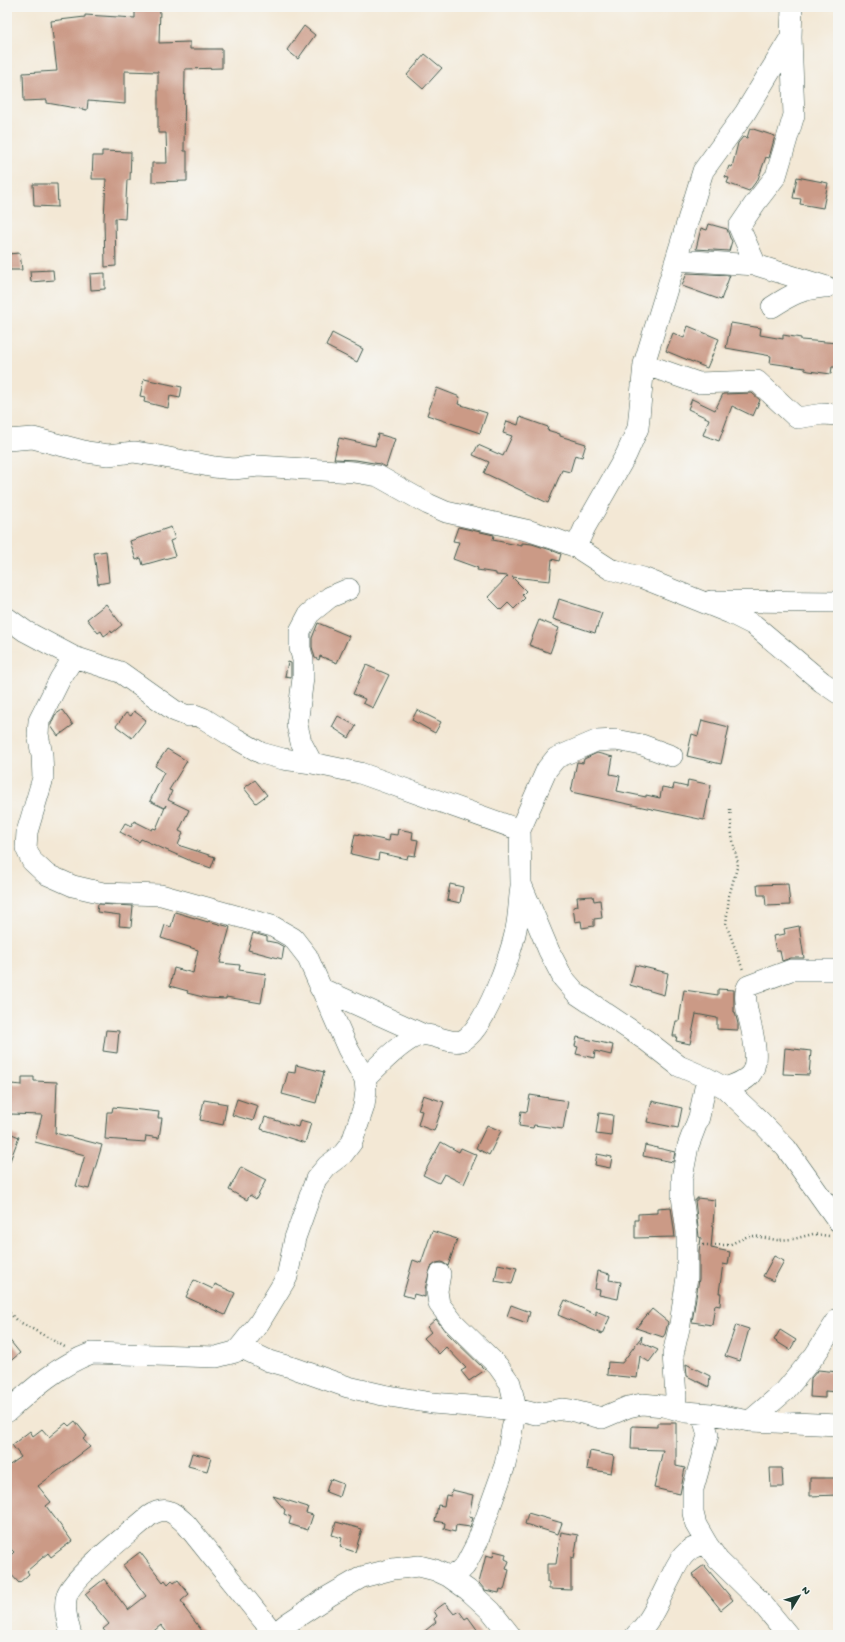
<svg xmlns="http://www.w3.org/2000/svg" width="845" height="1642" font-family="'Gochi Hand',sans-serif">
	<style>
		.building { fill: #cb9a86 }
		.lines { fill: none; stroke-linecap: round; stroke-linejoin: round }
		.minor-casing { stroke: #3f574c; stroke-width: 22 }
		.path { stroke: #3f574c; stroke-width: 2.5; stroke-dasharray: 1 3; stroke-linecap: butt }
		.minor { stroke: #fff; stroke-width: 21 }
	</style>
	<rect width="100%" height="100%" fill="#f6f6f2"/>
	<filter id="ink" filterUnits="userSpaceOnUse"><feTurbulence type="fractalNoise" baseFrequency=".025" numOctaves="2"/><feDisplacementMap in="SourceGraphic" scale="8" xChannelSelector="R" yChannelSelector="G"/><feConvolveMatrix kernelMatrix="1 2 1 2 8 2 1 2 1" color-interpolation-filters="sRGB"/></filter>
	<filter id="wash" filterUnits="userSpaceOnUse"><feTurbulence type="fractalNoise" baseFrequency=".012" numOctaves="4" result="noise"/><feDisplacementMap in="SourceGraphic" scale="16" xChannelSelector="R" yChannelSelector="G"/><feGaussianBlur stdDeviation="0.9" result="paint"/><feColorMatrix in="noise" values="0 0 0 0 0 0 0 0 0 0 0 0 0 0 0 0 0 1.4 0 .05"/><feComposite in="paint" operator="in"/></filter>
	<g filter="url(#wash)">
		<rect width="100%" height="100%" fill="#f3e8d5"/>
		<g id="blocks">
			<path class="building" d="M135 7 160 8 159 43 190 42V49H222V68L185 69 184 151H187V181L152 182V163H167L166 133H158V72L125 71V104L88 101 87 110 47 103V100L24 101 23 73 57 71 51 21 85 17V15L135 18Z
				M304 26 315 35 298 59 287 50Z
				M425 54 442 68 423 89 407 75Z
				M750 128 775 136 769 158 766 157 758 179 749 191 727 183 729 178 725 177 729 166 732 167 738 143 743 137 747 138Z
				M102 151 131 152 130 180H127L125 219 115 218 116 266 105 267 104 219 106 179H92L93 156H102Z
				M797 177 828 183 823 208 800 204 801 199 793 198Z
				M33 184H57L58 207 34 206Z
				M709 224 727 229 730 238 732 241 729 251 696 249 701 228 707 230Z
				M20 253 22 270H7V254Z
				M53 270 54 280 31 282 30 271Z
				M105 273V289L91 290 90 274Z
				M687 273 730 275 721 300 682 286Z
				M731 323 761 328 760 335 783 339V335L801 338V340L838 343V367H832L831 374 809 371 805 370V368L770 363 771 356 726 348Z
				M688 326 719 339 707 368 666 351 673 333 684 338Z
				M332 333 363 349 357 362 326 346Z
				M144 379 182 387 180 398 170 396 168 408 144 402 145 397 140 396Z
				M437 388 460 397 458 404 487 413 480 433 427 415Z
				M752 393 760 400 753 416 732 406 719 441 703 435 709 419 688 409 692 399 715 410 723 394Z
				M520 417 548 427 547 430 560 434V436L586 444 582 457 575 455 570 472 562 470 548 503 484 473 489 462 473 455 478 445 503 456 512 436 503 433 507 421 518 425Z
				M378 434 395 439 386 467 380 464 356 460 334 459 339 438 375 446Z
				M171 527 175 539 170 541 175 556 143 565 141 558 136 560 130 541Z
				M458 527 494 535 493 540 522 546V543L532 544 551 550 561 554 559 561 552 559 550 581 512 577 526 591 522 595 525 598 514 609 508 603 501 610 488 597 508 576 496 575V573L477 570 478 568 453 559 459 542 453 541Z
				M106 551 109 582 98 584 94 553Z
				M559 599 602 613 595 633 553 619Z
				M106 604 122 625 112 633 111 631 104 636 101 631 98 633 87 619Z
				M539 620 559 628 550 653 529 645Z
				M318 623 349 636 337 663 320 656 319 660 315 658 312 647V638Z
				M288 662 291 663V677L285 676Z
				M366 665 389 675 373 708 363 703 365 699 353 694Z
				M62 710 73 725 58 736 51 726V724L55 715Z
				M417 710 441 722 435 733 412 720Z
				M134 711 146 720 132 738 116 726 126 713 131 716Z
				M338 716 356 726 349 738 332 727Z
				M702 720 729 727 721 764 687 756 692 734 698 736Z
				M167 749 187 761 169 790 172 791 168 800 189 810 179 831 183 833 178 845 215 857 211 868 191 861 141 839 139 842 120 832 125 823 131 826 134 821 152 830 153 828 156 829 166 805 164 808 150 801 164 772 155 766Z
				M597 753 613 757 610 774 620 776 617 791 646 797V795L660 798 662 787 673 789 674 784 687 787 688 780 711 785 704 820 571 792 577 762 583 763 584 759Z
				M255 780 267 795 256 803 244 788Z
				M398 829 413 832 412 839 418 840 415 856 408 855 407 859 379 853 378 860 351 854 355 834 389 841 390 834 397 835Z
				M450 884 463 887 460 903 447 900Z
				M788 884 790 905 766 906 765 895H758L757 885Z
				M593 896 594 901 600 900 602 918 594 919V926L582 928 581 921 575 922 573 907 578 906 577 897Z
				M98 904 133 906 131 927 119 926 120 915 97 912Z
				M175 912 208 922V921L230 927 220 963 240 965 239 970 266 974 261 1003 226 997V999L207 998 187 993 188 991 170 986 174 968 193 973 198 950 161 938 165 925 171 927Z
				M799 926 804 958H791L782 961 780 951H776L773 936 785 934 784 929Z
				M253 933 267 937V941L277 943 284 947 282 959 248 950Z
				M635 965 668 973 664 995 630 985Z
				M718 989 734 990V1012H735L738 1024V1030L717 1029V1018L696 1014 690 1044 676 1041 677 1036H673L676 1021H679L684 990 718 995Z
				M106 1030 119 1031 117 1053 103 1051Z
				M577 1037 613 1045 611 1055 595 1051 594 1058 576 1054 578 1047 575 1046Z
				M785 1048 811 1051 809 1075 783 1074Z
				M296 1065 324 1072 316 1103 282 1094 288 1072 295 1073Z
				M22 1077H34V1081L57 1082 55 1133 102 1145 89 1189 76 1186 85 1155 35 1142 42 1115 10 1114 11 1084 22 1085Z
				M423 1095 444 1102 434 1131 418 1125 422 1111 418 1110Z
				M530 1095 568 1101 563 1129 534 1125 533 1128 519 1126 521 1111 527 1112Z
				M237 1099 258 1106 253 1121 232 1115Z
				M204 1100 227 1104 223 1125 200 1120Z
				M652 1101 682 1108 678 1128 647 1122Z
				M113 1107 159 1112 158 1118H162L159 1138 146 1136 145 1142 105 1139 107 1112H112Z
				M599 1113 613 1115 611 1136 596 1134Z
				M265 1117 298 1127 300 1120 311 1123 305 1143 261 1129Z
				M487 1125 501 1131 489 1155 476 1148Z
				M7 1132 19 1137 8 1166H7Z
				M441 1142 459 1152 461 1148 477 1155 464 1184 444 1174 439 1183 423 1175Z
				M645 1145 675 1152 673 1162 643 1156Z
				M597 1154 612 1157 610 1168 595 1165Z
				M241 1167 266 1180 256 1199 250 1195 247 1200 229 1190Z
				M697 1198 715 1200 711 1248 730 1252 728 1265 723 1264 719 1293H721L720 1306 715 1305 712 1325 692 1322 699 1279V1251L701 1238 699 1237 695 1200H697Z
				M671 1207 675 1237 635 1238V1220H638V1214L657 1213V1208Z
				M432 1231 457 1239 448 1266 442 1262 436 1263 431 1267 425 1289V1297L414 1294 413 1298 403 1295 413 1260 421 1263Z
				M774 1256 784 1261 773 1281 763 1276Z
				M498 1264 517 1268 512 1284 495 1281Z
				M598 1271 610 1274 609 1280 621 1282 618 1299 599 1295 600 1290 595 1289Z
				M194 1280 213 1289 215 1284 235 1293 225 1315 186 1297Z
				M565 1300 596 1315V1311L610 1317 602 1334 558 1315Z
				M511 1305 530 1312 527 1323 507 1316Z
				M652 1309 668 1322 665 1334 663 1337 636 1328Z
				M436 1319 445 1331 485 1370 469 1381 461 1371 466 1368 446 1347 439 1354 424 1338 431 1332 427 1327Z
				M736 1325 749 1329 740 1361 725 1356Z
				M780 1330 796 1340 790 1350 774 1340Z
				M642 1336 641 1342 658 1350 649 1362 640 1356 637 1378 607 1375 608 1362 622 1363Z
				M7 1337 20 1353 7 1364Z
				M686 1364 710 1376 709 1387 687 1376Z
				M818 1370 838 1372V1392L825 1391V1398L810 1397 811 1378Z
				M75 1421 87 1436 83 1439 90 1447 38 1486 51 1502 46 1506 72 1541 51 1557 48 1553 27 1571 29 1574 19 1583 7 1570V1559L14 1552 7 1545V1467L21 1457 12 1445 30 1431 33 1436 42 1429 49 1437 66 1423 69 1426Z
				M657 1423H676V1466L685 1468 680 1494 654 1488 663 1450 631 1449 632 1426 657 1427Z
				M590 1451 614 1456 611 1473 587 1469Z
				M192 1453 211 1458 207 1471 188 1466Z
				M770 1468H782L783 1487H771Z
				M810 1478H836V1483L838 1482V1495L810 1496Z
				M330 1479 343 1484 339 1497 326 1492Z
				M452 1490 473 1495 469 1517 473 1518 470 1527 456 1525 455 1532 444 1529 445 1523 435 1521 438 1505 444 1506 446 1495 451 1496Z
				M273 1496 308 1507 306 1513 313 1515 308 1530 289 1524 291 1517 284 1514 285 1510Z
				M528 1513 562 1523 558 1534 525 1524Z
				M336 1522 362 1529 355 1552 340 1547 342 1538 332 1535Z
				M561 1532 578 1535 574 1558 571 1557V1590L549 1589V1582H547V1564H556Z
				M494 1551 506 1554 505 1559 509 1561 506 1569 509 1570 504 1590 500 1589 499 1593 485 1590 479 1583 486 1555 493 1557Z
				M140 1552 163 1582 165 1580 168 1584 172 1580 174 1583 178 1580 189 1594 181 1601 185 1606 184 1607 205 1635H169L161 1625 149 1635H108L103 1629 109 1624 85 1594 104 1579 128 1610 146 1596 123 1565Z
				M704 1565 733 1600 721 1610 692 1574Z
				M445 1603 454 1614 459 1611 465 1619 468 1617 481 1635H420L436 1622 434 1619 437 1616 434 1611Z"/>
		</g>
	</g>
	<g filter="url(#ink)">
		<use href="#blocks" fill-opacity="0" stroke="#3f574c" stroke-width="1"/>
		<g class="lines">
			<g class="minor-casing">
				<path id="minor" d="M791 37 794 115 776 176 756 202 739 227 756 265 827 287
					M676 260 756 265
					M772 307C792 294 800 290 823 287
					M644 364 698 383 757 381 797 418 823 414 838 415
					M7 440 33 438 87 452 108 455 134 452 154 455 214 467 234 469 258 466 354 472 378 476 428 504 446 512 530 531 555 539 576 547 610 569 643 578 730 613 754 625 822 682 838 693
					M576 547 585 527 626 455 638 428 644 364 703 171 745 113 791 37 792 7
					M711 601 838 602
					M7 618 25 631 74 657 120 672 175 711 188 716 195 715 203 718 235 738 261 753 283 759 312 763 360 773 520 830
					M672 756 642 745 616 740 596 741 556 758 547 769 520 830 521 884 549 951 563 978 577 994 647 1041 679 1066 707 1078 725 1088 761 1122 786 1148 838 1221
					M312 763 301 742 297 725 303 678V660L300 648V631L309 614 330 597 349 589
					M320 988 422 1034
					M365 1079C377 1067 405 1037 422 1035 432 1033 449 1044 461 1041 484 1034 512 952 516 929 519 915 519 900 521 886
					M725 1088C734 1085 744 1082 750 1075 762 1061 751 1027 747 1010 746 1002 744 993 748 986L791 970H838
					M440 1274 437 1291 439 1304 453 1322 498 1366 510 1383 516 1409 505 1465 477 1543 465 1566 459 1572 448 1576
					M240 1347 269 1361 294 1368 348 1387 383 1395 432 1403 507 1409 515 1412
					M516 1409 536 1414 562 1409 570 1410 602 1418 628 1407 642 1404 664 1406 686 1412 711 1414 750 1421 838 1425
					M675 1409 676 1396 673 1354 680 1324 687 1277V1232L682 1196V1178L688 1146 699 1117 707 1078
					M7 1412C32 1389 59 1365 92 1353L216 1357 235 1352 240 1347 259 1323 287 1277 295 1238 316 1179 327 1166 343 1154 352 1142 364 1106 366 1091 365 1079 348 1049 307 956 293 938 272 926 161 895 103 893 73 886 46 874 32 861 26 848 27 832 43 778 42 755 38 734 39 721 60 679 74 657
					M702 1414 708 1435 693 1489V1513L696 1525 707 1544 718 1560 760 1601 788 1635
					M750 1421 785 1391 815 1355 838 1319
					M274 1634 288 1623 329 1596 362 1577 393 1569 419 1566 435 1570 448 1576 468 1590 491 1611 510 1635
					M71 1635C68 1623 63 1608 67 1595 74 1575 131 1532 149 1516 166 1505 173 1512 186 1524L275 1635
					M636 1635C653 1619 661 1595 672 1575 676 1566 680 1558 687 1552 693 1547 700 1545 707 1544"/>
			</g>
			<path class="path" d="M730 809 732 836 738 864 729 896 726 924 743 970
				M703 1245H729L748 1236H754L777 1240 794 1239 813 1234 829 1236
				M7 1310 16 1320 65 1347"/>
			<use href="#minor" class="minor"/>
		</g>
	</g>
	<rect width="845" height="1642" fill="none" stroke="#f6f6f2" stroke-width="24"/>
	<g transform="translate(799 1596) rotate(52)" stroke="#f6f6f2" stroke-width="3" paint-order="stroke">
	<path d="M0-3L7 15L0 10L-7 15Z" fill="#1f3d34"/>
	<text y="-6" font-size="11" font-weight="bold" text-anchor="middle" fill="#1f3d34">N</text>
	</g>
</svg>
